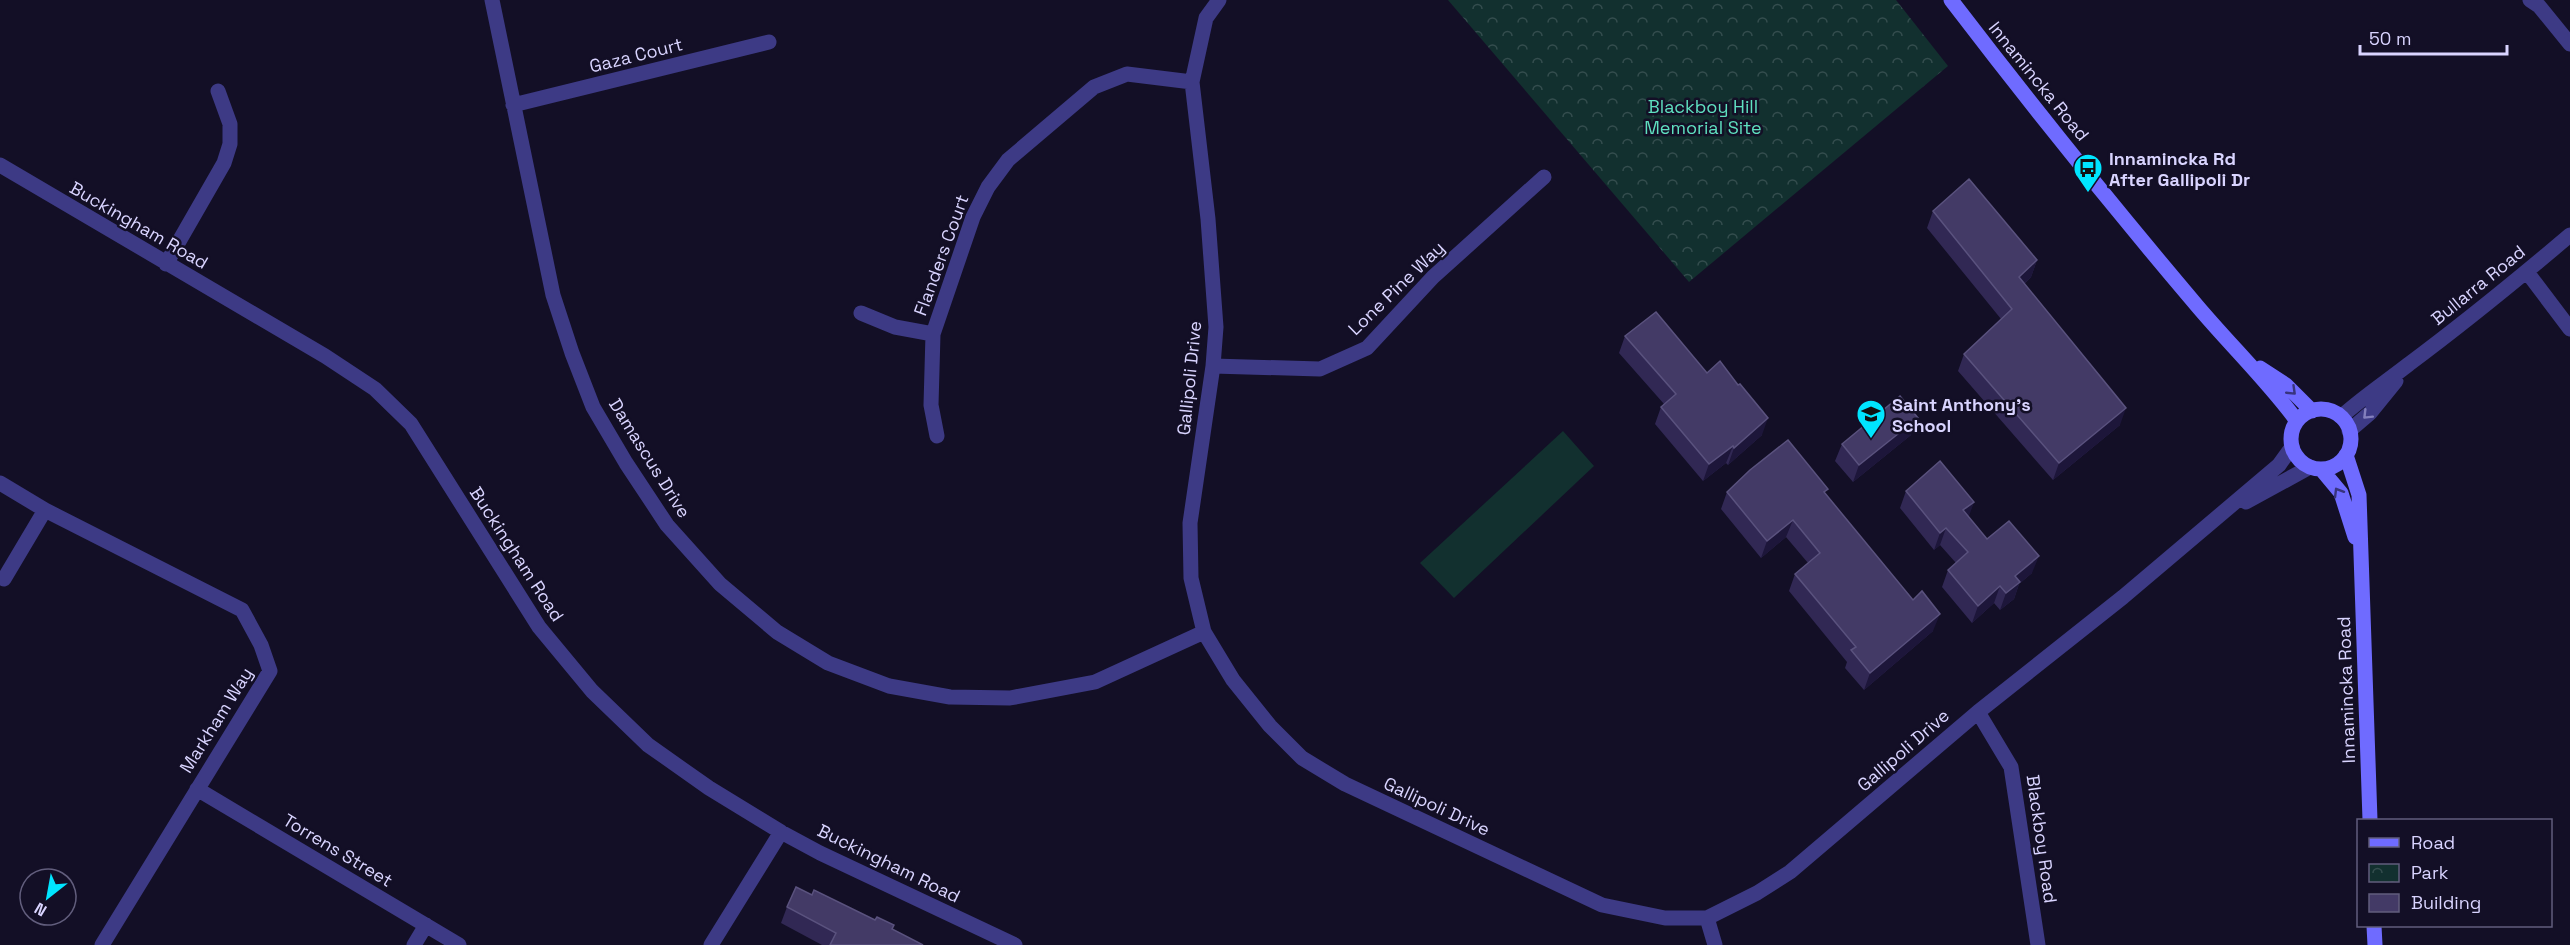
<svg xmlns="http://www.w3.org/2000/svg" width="2570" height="945" font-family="'Space Grotesk',sans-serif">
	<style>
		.park { fill: url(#park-crowns) }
		.pitch { fill: #12302f }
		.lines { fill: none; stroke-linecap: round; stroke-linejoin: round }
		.minor { stroke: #3d3a85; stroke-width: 15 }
		.secondary { stroke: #6f6bff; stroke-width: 15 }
		.wall { fill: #312854 }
		.shaded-wall { fill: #1d163a }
		.building { fill: #433a66; stroke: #5a527e; stroke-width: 1.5 }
		.oneway { stroke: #38347d }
		.oneway2 { stroke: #837fbc }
		.labels { text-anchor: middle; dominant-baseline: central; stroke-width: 5; stroke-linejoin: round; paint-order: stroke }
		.street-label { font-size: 18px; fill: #d9d4ff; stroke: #130f26 }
		.park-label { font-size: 18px; fill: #5fe0c0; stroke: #130f26 }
		.poi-label { font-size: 18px; font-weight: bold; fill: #d9d4ff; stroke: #130f26; text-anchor: start }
	</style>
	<defs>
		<pattern id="park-crowns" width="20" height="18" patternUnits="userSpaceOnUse" patternTransform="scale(1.5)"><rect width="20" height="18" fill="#12302f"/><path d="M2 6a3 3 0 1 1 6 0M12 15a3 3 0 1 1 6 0" fill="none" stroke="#344d4e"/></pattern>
	</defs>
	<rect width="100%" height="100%" fill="#130f26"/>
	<path class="park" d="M1448 0H1896L1948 66 1689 282Z"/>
	<path class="pitch" d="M1563 431 1594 466 1454 598 1420 563Z"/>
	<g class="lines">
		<path class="minor" d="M492 0 553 295 572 353 593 407 626 463 667 525 720 584 777 632 828 663 889 686 950 697 1010 698 1095 682 1204 632
			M1219 0 1206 18 1192 82 1208 219 1216 327 1213 366 1190 523 1191 578 1204 632 1233 680 1270 726 1302 758 1345 784 1602 905 1665 918H1707L1757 893 1790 872 1978 712 2123 597 2279 465 2292 447
			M2530 0 2539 6 2570 44
			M513 105 769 42
			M0 165 325 356 375 389 411 424 539 627 592 691 648 745 709 788 781 832 820 853 1015 945
			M166 264 224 163 230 144V124L218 91
			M2527 272 2570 329
			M861 313 895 327 933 334
			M1213 366 1320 369 1367 348 1433 277 1544 177
			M2341 417C2362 398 2386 382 2409 364 2464 323 2518 279 2570 235
			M2349 431 2370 413 2396 381
			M937 436 931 405 933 334 973 217 988 187 1008 160 1094 87 1127 74 1192 82
			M0 483 45 510 242 610 261 645 270 671 102 945
			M2246 502 2310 467
			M4 579 45 510
			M1978 712 2011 767 2038 945
			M197 789 459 945
			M1707 918 1715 945
			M414 945 426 925
			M711 945 781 832"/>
		<path class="secondary" d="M1951 0C2029 102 2110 203 2193 301 2227 342 2266 379 2297 421
			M2260 368 2286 385 2312 411
			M2291 439a30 30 0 1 1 60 0a30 30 0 1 1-60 0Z
			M2346 455 2359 495 2370 820
			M2321 469 2341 493 2355 537
			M2374 926 2375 945"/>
	</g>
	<path class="wall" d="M1933 211 2037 260 2031 277 2024 284 2120 425 2053 480 1958 371 1964 354 2001 319 1927 228Z
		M1625 336 1707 373 1762 435 1728 465 1726 463 1703 481 1655 424 1661 407 1664 404 1619 353Z
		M1911 435 1853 482 1835 461 1842 444Z
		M1906 491 1974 502 1968 516 1987 539 2032 573 2019 584 2014 599 2000 610 1994 603 1972 623 1942 587 1948 570 1956 563 1940 545 1934 550 1900 508Z
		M1727 492 1826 494 1933 631 1864 690 1845 668 1847 662 1789 591 1795 574 1808 563 1786 537 1761 558 1721 509Z
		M787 907 892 930 923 945H822L781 923Z"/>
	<path class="shaded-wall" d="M2037 260 2031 277 2012 294 2019 277Z
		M2126 408 2120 425 2053 480 2059 463Z
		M1768 418 1762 435 1728 465 1734 448Z
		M1918 418 1911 435 1853 482 1859 465Z
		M1733 446 1726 463 1703 481 1709 464Z
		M1974 502 1968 519 1963 510Z
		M1793 520 1786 537 1761 558 1767 541Z
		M1946 528 1940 545 1934 550 1940 533Z
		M2039 556 2032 573 2019 584 2014 599 2000 610 2006 593 2015 576Z
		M2000 586 1994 603 1972 623 1978 606Z
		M1940 614 1933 631 1864 690 1870 673Z"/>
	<path class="building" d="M1969 179 2037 260 2019 277 2126 408 2059 463 1964 354 2012 309 1933 211Z
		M1656 312 1707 373 1720 361 1738 385 1740 384 1768 418 1734 448 1733 446 1709 464 1661 407 1676 394 1625 336Z
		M1900 396 1918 418 1859 465 1842 444Z
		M1788 440 1828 489 1824 492 1913 600 1922 591 1940 614 1870 673 1851 650 1856 647 1795 574 1820 553 1793 520 1767 541 1727 492 1750 470Z
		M1940 461 1974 502 1963 510 1987 539 2009 521 2039 556 2015 576 2020 582 2006 593 2000 586 1978 606 1948 570 1968 552 1946 528 1940 533 1906 491Z
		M796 887 812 895 814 890 875 920 877 917 894 925 892 929 923 945H830L836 933 787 907Z"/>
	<defs><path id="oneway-chevron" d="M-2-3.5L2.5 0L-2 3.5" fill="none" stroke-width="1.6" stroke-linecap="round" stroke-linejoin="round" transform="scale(1.5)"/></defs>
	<g class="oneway">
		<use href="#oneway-chevron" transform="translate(2292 391) rotate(44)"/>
		<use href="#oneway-chevron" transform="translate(2338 492) rotate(-121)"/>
	</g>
	<use class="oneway2" href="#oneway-chevron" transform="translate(2367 415) rotate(135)"/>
	<defs>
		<g id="bus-pin" transform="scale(1.5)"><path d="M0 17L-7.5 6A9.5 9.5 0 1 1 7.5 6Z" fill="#00e5ff" stroke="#130f26"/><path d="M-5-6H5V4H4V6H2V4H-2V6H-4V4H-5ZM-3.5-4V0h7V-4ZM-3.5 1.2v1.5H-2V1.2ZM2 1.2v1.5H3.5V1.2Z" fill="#111"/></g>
		<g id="school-pin" transform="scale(1.5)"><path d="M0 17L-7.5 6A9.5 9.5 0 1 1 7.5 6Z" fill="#00e5ff" stroke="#130f26"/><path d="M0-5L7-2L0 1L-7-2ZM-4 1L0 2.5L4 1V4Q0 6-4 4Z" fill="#111"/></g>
	</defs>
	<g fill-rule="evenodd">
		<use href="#bus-pin" x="2088" y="168"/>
		<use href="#school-pin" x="1871" y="414"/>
	</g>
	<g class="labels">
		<g class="street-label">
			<text transform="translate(636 55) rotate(-14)">Gaza Court</text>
			<text transform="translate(2039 81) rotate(51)">Innamincka Road</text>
			<text transform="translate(139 225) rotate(30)">Buckingham Road</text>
			<text transform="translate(941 255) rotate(-70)">Flanders Court</text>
			<text transform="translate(2478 285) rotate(-39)">Bullarra Road</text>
			<text transform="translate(1396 288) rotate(-44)">Lone Pine Way</text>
			<text transform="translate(1189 378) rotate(-84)">Gallipoli Drive</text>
			<text transform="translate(650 458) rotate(58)">Damascus Drive</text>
			<text transform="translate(517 554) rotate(57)">Buckingham Road</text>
			<text transform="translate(2346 690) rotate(-92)">Innamincka Road</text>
			<text transform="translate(216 720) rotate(-58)">Markham Way</text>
			<text transform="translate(1903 750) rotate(-41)">Gallipoli Drive</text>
			<text transform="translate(1437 806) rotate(25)">Gallipoli Drive</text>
			<text transform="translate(2042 839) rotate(82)">Blackboy Road</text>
			<text transform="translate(338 850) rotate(31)">Torrens Street</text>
			<text transform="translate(889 863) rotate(26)">Buckingham Road</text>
		</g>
		<g class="park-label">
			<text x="1703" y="106">Blackboy Hill<tspan x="1703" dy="21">Memorial Site</tspan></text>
		</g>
		<g class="poi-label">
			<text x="2109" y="158">Innamincka Rd<tspan x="2109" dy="21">After Gallipoli Dr</tspan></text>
			<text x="1892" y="404">Saint Anthony's<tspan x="1892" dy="21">School</tspan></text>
		</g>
	</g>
	<rect x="2357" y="819" width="195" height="108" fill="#130f26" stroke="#625e7d" stroke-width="1.5"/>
	<rect x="2369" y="838" width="30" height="9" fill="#6f6bff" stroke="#625e7d" stroke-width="1.5"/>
	<text x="2411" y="849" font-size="18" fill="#d9d4ff">Road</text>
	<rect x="2369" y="864" width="30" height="18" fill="url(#park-crowns)" stroke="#625e7d" stroke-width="1.5"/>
	<text x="2411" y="879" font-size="18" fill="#d9d4ff">Park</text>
	<rect x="2369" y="894" width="30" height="18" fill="#433a66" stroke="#625e7d" stroke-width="1.5"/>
	<text x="2411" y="909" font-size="18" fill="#d9d4ff">Building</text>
	<g transform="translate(48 897) rotate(211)"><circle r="28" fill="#130f26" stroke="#625e7d" stroke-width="1.5"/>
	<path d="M0-4.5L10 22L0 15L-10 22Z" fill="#00e5ff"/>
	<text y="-9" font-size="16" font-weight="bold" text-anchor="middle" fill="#d9d4ff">N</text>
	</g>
	<path d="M2360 45v9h147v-9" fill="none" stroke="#d9d4ff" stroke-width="3"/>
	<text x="2369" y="45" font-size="18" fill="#d9d4ff" stroke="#130f26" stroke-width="4.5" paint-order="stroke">50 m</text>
</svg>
